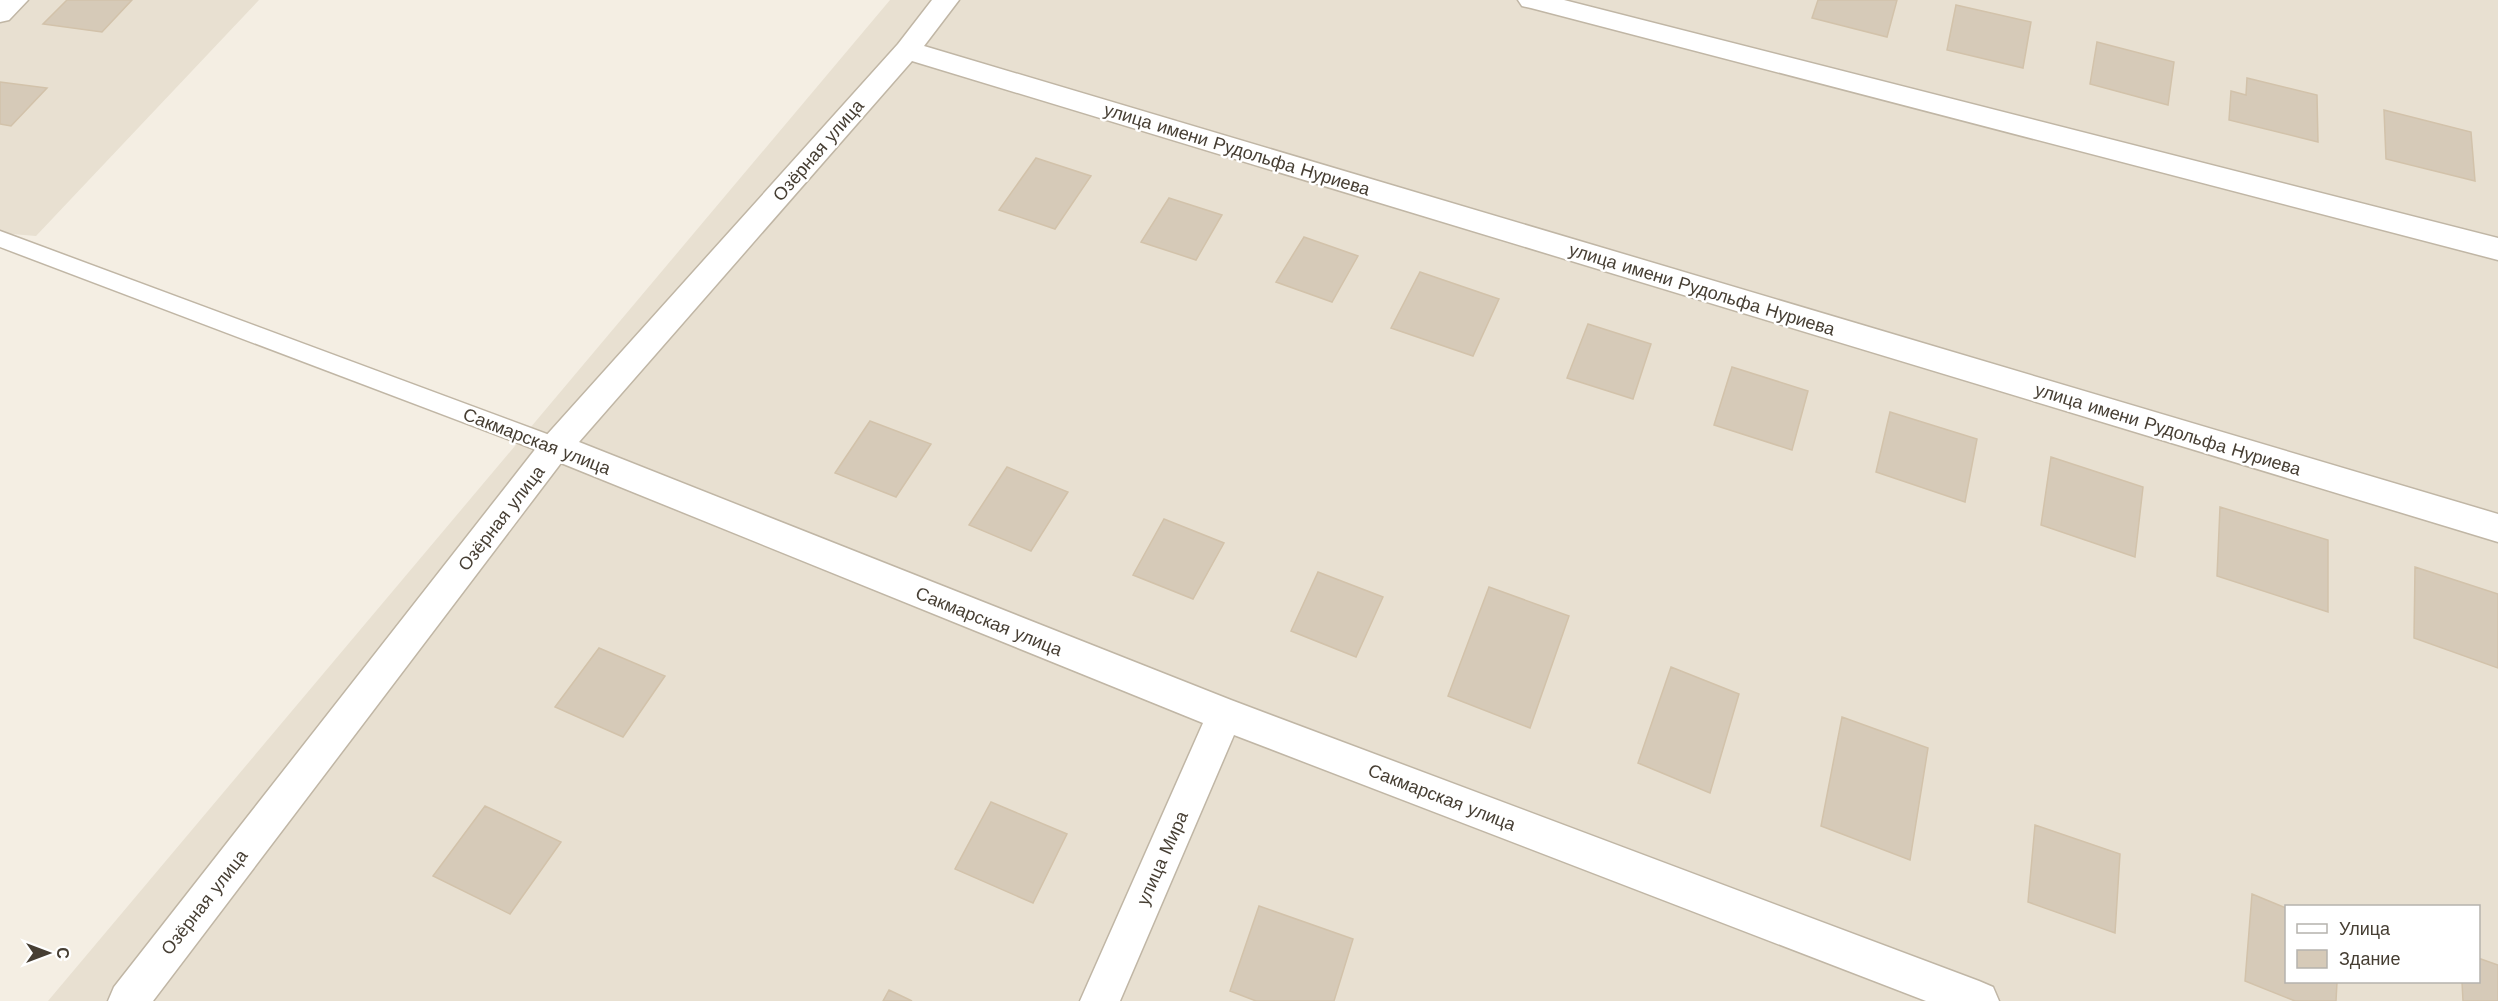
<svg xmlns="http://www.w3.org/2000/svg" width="2498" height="1001" font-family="'Work Sans',sans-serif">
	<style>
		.residential { fill: #e8e0d1; fill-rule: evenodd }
		.building { fill: #d6cab8; stroke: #d2c2aa; stroke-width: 1.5 }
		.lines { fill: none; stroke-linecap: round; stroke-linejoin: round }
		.lane-casing { stroke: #c0b6a5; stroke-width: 3 }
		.street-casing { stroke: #c0b6a5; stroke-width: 3 }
		.lane { fill: #fff; fill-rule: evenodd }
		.street { fill: #fff; fill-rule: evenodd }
		.labels { text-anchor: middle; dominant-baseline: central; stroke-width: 5; stroke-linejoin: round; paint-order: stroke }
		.street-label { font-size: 18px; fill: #463e33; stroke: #fff }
	</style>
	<rect width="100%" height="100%" fill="#f4eee3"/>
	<path class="residential" d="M0 0H259L36 236 0 233Z
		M890 0H2498V1001H48ZM2286 906H2478V982H2286Z"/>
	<path class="building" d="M67 0H132L102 32 43 24Z
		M1818 0H1897L1887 37 1812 18Z
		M1956 5 2031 22 2023 68 1947 50Z
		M2097 42 2174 62 2168 105 2090 84Z
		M2247 78 2317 95 2318 142 2229 120 2231 91 2246 95Z
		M0 82 47 88 11 126 0 124Z
		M2384 110 2471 132 2475 181 2386 159Z
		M1036 158 1091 176 1055 229 999 210Z
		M1169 198 1222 215 1196 260 1141 242Z
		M1304 237 1358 256 1332 302 1276 282Z
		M1420 272 1499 299 1473 356 1391 328Z
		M1588 324 1651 344 1633 399 1567 378Z
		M1732 367 1808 391 1792 450 1714 425Z
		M1890 412 1977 439 1965 502 1876 472Z
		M870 421 931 444 896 497 835 473Z
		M2051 457 2143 487 2135 557 2041 525Z
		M1007 467 1068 492 1031 551 969 525Z
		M2220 507 2328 540V612L2217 576Z
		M1164 519 1224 543 1193 599 1133 575Z
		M2415 567 2498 594V668L2414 638Z
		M1318 572 1383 597 1356 657 1291 631Z
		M1489 587 1569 616 1530 728 1448 696Z
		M599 648 665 676 623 737 555 707Z
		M1671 667 1739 694 1710 793 1638 763Z
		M1842 717 1928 748 1910 860 1821 826Z
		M991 802 1067 834 1033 903 955 869Z
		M485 806 561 842 510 914 433 876Z
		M2035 825 2120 854 2115 933 2028 902Z
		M2252 894 2286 908V982H2337L2336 1001H2295L2245 981Z
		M1259 906 1353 939 1334 1001H1256L1230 991Z
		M2478 958 2498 965V1001H2463L2462 982H2478Z
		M889 990 912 1001H883Z"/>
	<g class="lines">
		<g class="lane-casing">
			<path id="lane" d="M0 231 563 440 567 447 563 454 555 457 547 454 0 247Z"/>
		</g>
		<g class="street-casing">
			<path id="street" d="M0 0H28L9 20 0 22Z
				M932 0H959L924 46 2498 514V542L912 61 579 442 1231 700 1979 981 1993 987 1999 1001H1926L1234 735 1120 1001H1080L1203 723 561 463 153 1001H108L114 987 544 438 898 44Z
				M1518 0H1564L2498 238V260L1531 8 1522 6Z"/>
		</g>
		<use href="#lane" class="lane"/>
		<use href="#street" class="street"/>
	</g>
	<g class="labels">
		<g class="street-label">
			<text transform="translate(1237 149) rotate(17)">улица имени Рудольфа Нуриева</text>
			<text transform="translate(818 150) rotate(-49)">Озёрная улица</text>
			<text transform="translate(1702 289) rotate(17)">улица имени Рудольфа Нуриева</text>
			<text transform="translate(2168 429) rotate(17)">улица имени Рудольфа Нуриева</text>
			<text transform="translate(537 441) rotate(21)">Сакмарская улица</text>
			<text transform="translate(501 518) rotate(-52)">Озёрная улица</text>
			<text transform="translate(989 621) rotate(22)">Сакмарская улица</text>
			<text transform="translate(1442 797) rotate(21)">Сакмарская улица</text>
			<text transform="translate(1162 858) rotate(-66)">улица Мира</text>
			<text transform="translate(204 902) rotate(-52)">Озёрная улица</text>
		</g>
	</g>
	<rect x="2285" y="905" width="195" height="78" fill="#ffffff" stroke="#b5b2ad" stroke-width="1.5"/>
	<rect x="2297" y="924" width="30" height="9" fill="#ffffff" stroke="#b5b2ad" stroke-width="1.5"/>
	<text x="2339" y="935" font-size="18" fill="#463e33">Улица</text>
	<rect x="2297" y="950" width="30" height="18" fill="#d6cab8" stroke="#b5b2ad" stroke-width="1.5"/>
	<text x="2339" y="965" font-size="18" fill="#463e33">Здание</text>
	<g transform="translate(48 953) rotate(90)" stroke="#ffffff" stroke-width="4.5" paint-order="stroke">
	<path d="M0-4.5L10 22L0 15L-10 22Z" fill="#463e33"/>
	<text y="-9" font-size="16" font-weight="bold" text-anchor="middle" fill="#463e33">С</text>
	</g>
</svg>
